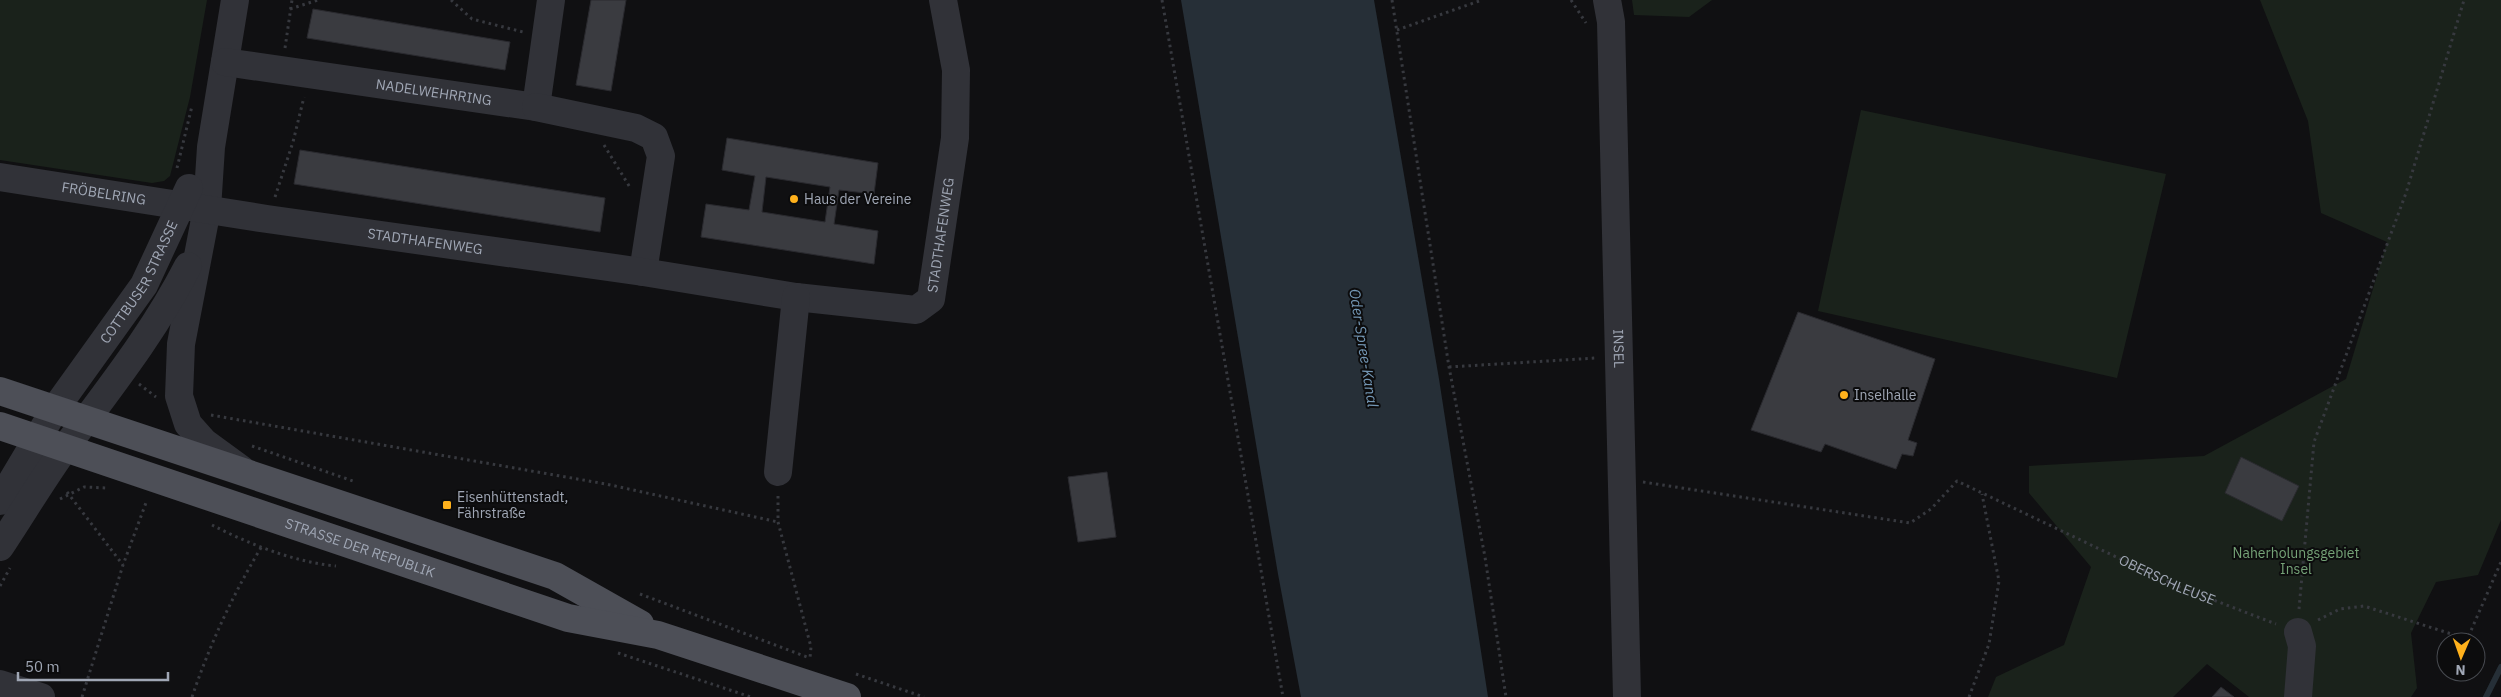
<svg xmlns="http://www.w3.org/2000/svg" width="2501" height="697" font-family="'IBM Plex Sans',sans-serif">
	<style>
		.green { fill: #1a221b }
		.water { fill: #262f37 }
		.lines { fill: none; stroke-linecap: round; stroke-linejoin: round }
		.stream { stroke: #262f37; stroke-width: 6 }
		.building { fill: #3a3b40; stroke: #2a2a2f; fill-rule: evenodd }
		.path { stroke: #37393f; stroke-width: 3; stroke-dasharray: 2.5 4; stroke-linecap: butt }
		.minor { stroke: #313238; stroke-width: 28 }
		.major { stroke: #4d4f57; stroke-width: 28 }
		.poi-dot { fill: #ffb11c; stroke: #0c0c0d; stroke-width: 2 }
		.labels { text-anchor: middle; dominant-baseline: central; stroke-width: 4; stroke-linejoin: round; paint-order: stroke }
		.street-label { font-size: 14px; fill: #a0a7b5; stroke: #0c0c0d }
		.poi-label { font-size: 14px; fill: #a0a7b5; stroke: #0c0c0d; text-anchor: start }
		.park-label { font-size: 14px; fill: #75a277; stroke: #0c0c0d }
		.water-label { font-size: 15px; font-style: italic; fill: #7396b4; stroke: #0c0c0d }
	</style>
	<rect width="100%" height="100%" fill="#101012"/>
	<path class="green" d="M0 0H207L190 97 170 176 164 181 152 183 0 160Z
		M1632 0H1712L1689 17 1634 15Z
		M2260 0H2501V520L2478 575 2436 582 2411 633 2417 688 2411 697H2249L2207 664 2173 697H1988L1996 677 2064 645 2091 567 2029 493V466L2204 456 2346 379 2387 242 2321 213 2308 121Z
		M1861 110 2166 174 2117 378 1818 311Z"/>
	<path class="water" d="M1181 0H1374L1439 379 1488 697H1301L1278 574Z"/>
	<g class="lines">
		<path class="stream" d="M2486 697 2501 667"/>
	</g>
	<path class="building" d="M591 0H626L611 91 576 85Z
		M313 9 510 42 505 70 307 38Z
		M727 138 878 163 874 194 839 190 834 224 878 231 874 264 701 237 706 204 749 210 755 176 722 170ZM766 177 830 187 825 222 762 212Z
		M300 150 605 198 600 232 294 184Z
		M1798 312 1935 359 1908 440 1917 443 1913 456 1902 454 1896 469 1825 444 1821 452 1751 430Z
		M2241 457 2299 486 2282 521 2225 493Z
		M1107 472 1116 537 1078 542 1068 477Z
		M2221 687 2234 697H2212Z"/>
	<g class="lines">
		<g class="path">
			<path d="M451 0 472 19 523 32"/>
			<path d="M1162 0 1283 697"/>
			<path d="M1392 0 1449 367 1485 557 1506 697"/>
			<path d="M1571 0 1586 23"/>
			<path d="M290 9 318 0"/>
			<path d="M1397 30 1482 0"/>
			<path d="M285 48 292 0"/>
			<path d="M604 145 631 189"/>
			<path d="M177 168 192 106"/>
			<path d="M275 197 293 142 304 97"/>
			<path d="M1449 367 1596 358"/>
			<path d="M139 384 156 397"/>
			<path d="M211 415 606 484 778 522"/>
			<path d="M252 446 353 481"/>
			<path id="s1" d="M1643 482 1910 523 1931 509 1957 481 2177 586 2276 624"/>
			<path d="M67 492 123 565"/>
			<path d="M778 496V522L811 647 810 658"/>
			<path d="M60 499 84 487 106 488"/>
			<path d="M212 525C249 544 294 562 336 566"/>
			<path d="M0 586 10 568"/>
			<path d="M640 594 807 657"/>
			<path d="M2299 609 2314 442 2406 193 2464 0"/>
			<path d="M2318 620 2340 609 2364 606 2467 639"/>
			<path d="M2466 642 2501 562"/>
			<path d="M618 653 751 697"/>
			<path d="M856 674 924 697"/>
			<path d="M82 697 123 565 147 500"/>
			<path d="M192 697C210 644 233 594 262 546"/>
			<path d="M1969 697 1989 644 1999 581 1982 494"/>
		</g>
		<g class="minor">
			<path d="M235 0 211 147 207 209 181 344 179 396 188 424 204 442 241 469"/>
			<path id="s2" d="M1607 0 1611 22 1627 697"/>
			<path id="s3" d="M225 62 536 107 551 0"/>
			<path d="M536 107 636 128 654 137 661 156 643 272"/>
			<path id="s4" d="M0 177 267 219 643 272 796 297 916 310 931 299 955 138 956 70 943 0"/>
			<path d="M778 472 796 297"/>
			<path id="s5" d="M0 501 55 409 144 285 189 188"/>
			<path d="M0 547C22 514 42 480 65 448 108 390 155 331 188 266"/>
			<path d="M2298 632 2302 646 2298 697"/>
			<path d="M0 684 41 697"/>
		</g>
		<g class="major">
			<path d="M0 391 555 576 640 624"/>
			<path id="s6" d="M0 426 568 618 658 635 847 697"/>
		</g>
	</g>
	<g class="poi-dot">
		<circle cx="794" cy="199" r="5"/>
		<circle cx="1844" cy="395" r="5"/>
		<rect x="442" y="500" width="10" height="10" rx="2.5"/>
	</g>
	<g class="labels">
		<g class="street-label">
			<text stroke="none"><textPath href="#s3" startOffset="211">NADELWEHRRING</textPath></text>
			<text stroke="none"><textPath href="#s4" startOffset="105">FRÖBELRING</textPath></text>
			<text stroke="none"><textPath href="#s4" startOffset="1009">STADTHAFENWEG</textPath></text>
			<text stroke="none"><textPath href="#s4" startOffset="430">STADTHAFENWEG</textPath></text>
			<text stroke="none"><textPath href="#s5" startOffset="260">COTTBUSER STRASSE</textPath></text>
			<text stroke="none"><textPath href="#s2" startOffset="349">INSEL</textPath></text>
			<text stroke="none"><textPath href="#s6" startOffset="380">STRASSE DER REPUBLIK</textPath></text>
			<text stroke="none"><textPath href="#s1" startOffset="566">OBERSCHLEUSE</textPath></text>
		</g>
		<g class="poi-label">
			<text x="804" y="199">Haus der Vereine</text>
			<text x="1854" y="395">Inselhalle</text>
			<text x="457" y="497">Eisenhüttenstadt,<tspan x="457" dy="16">Fährstraße</tspan></text>
		</g>
		<g class="park-label">
			<text x="2296" y="553">Naherholungsgebiet<tspan x="2296" dy="16">Insel</tspan></text>
		</g>
		<g class="water-label">
			<text transform="translate(1364 348) rotate(81)">Oder-Spree-Kanal</text>
		</g>
	</g>
	<g transform="translate(2461 657) rotate(182)"><circle r="24" fill="#0c0c0d" stroke="#474a50"/>
	<path d="M0-4L9 19L0 12L-9 19Z" fill="#ffb11c"/>
	<text y="-8" font-size="14" font-weight="bold" text-anchor="middle" fill="#a0a7b5">N</text>
	</g>
	<path d="M18 672v8h150v-8" fill="none" stroke="#a0a7b5" stroke-width="2.5"/>
	<text x="25" y="672" font-size="15" fill="#a0a7b5" stroke="#0c0c0d" stroke-width="4" paint-order="stroke">50 m</text>
</svg>
